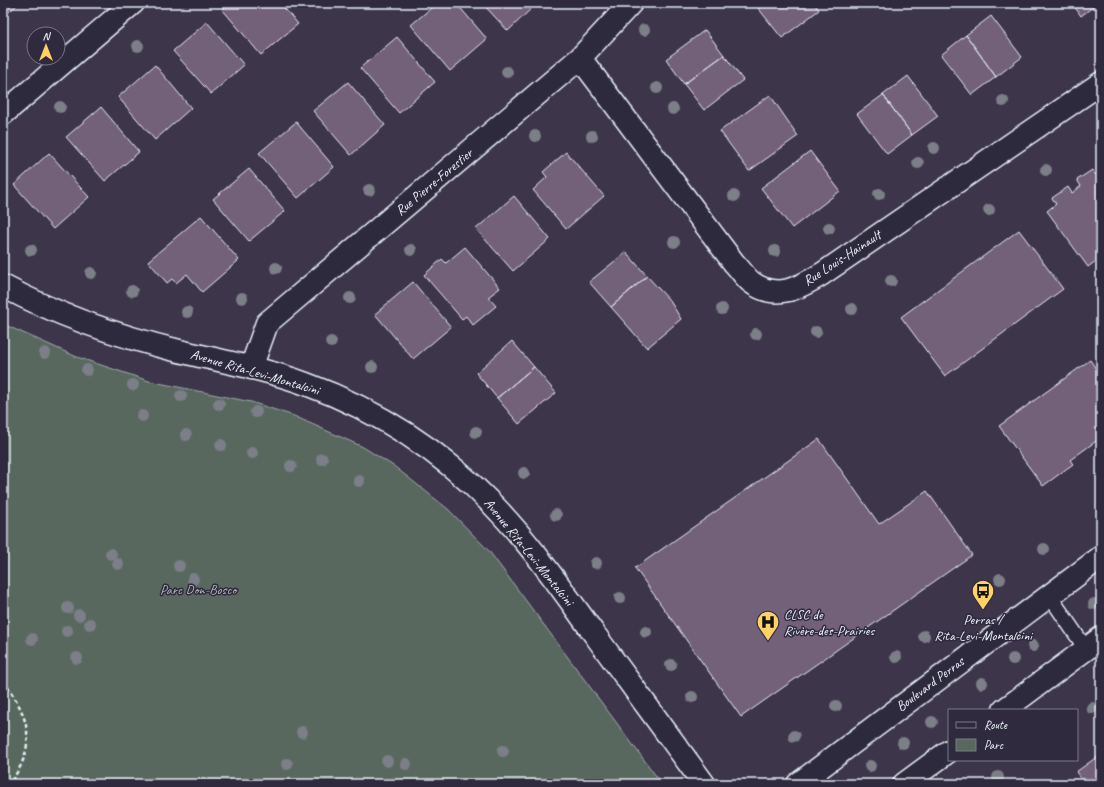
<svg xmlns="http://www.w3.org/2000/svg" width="1104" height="787" font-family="Caveat,sans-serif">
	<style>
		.green { fill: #58685f; stroke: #a0acac }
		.building { fill: #736079; stroke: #e8f1f8 }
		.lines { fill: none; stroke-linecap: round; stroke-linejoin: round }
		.service-casing { stroke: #e8f1f8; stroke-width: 17 }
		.minor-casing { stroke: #e8f1f8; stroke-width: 25 }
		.secondary-casing { stroke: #e8f1f8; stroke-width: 25 }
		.path { stroke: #e8f1f8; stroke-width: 2.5; stroke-dasharray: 4 3; stroke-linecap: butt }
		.service { stroke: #2f2a3d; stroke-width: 14 }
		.minor { stroke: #2f2a3d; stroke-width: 22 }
		.secondary { stroke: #2f2a3d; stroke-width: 22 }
		.tree { fill: #7b7e88 }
		.labels { text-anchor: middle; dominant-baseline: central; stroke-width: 3; stroke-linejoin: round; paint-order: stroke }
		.street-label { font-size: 14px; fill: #e8f1f8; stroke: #2f2a3d }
		.park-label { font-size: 14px; fill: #aebabb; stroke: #2f2a3d }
		.poi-label { font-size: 14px; fill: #e8f1f8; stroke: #2f2a3d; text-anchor: start }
	</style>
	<rect width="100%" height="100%" fill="#3d3549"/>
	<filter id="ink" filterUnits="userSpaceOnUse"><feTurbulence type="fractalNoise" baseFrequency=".025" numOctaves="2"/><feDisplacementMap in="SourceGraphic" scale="8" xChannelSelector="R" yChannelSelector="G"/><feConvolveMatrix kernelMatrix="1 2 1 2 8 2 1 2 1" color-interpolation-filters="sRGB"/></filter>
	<g filter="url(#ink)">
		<path class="green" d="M3 324 77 357 149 381 251 402 294 416 363 447 395 467 448 509 489 551 662 784H3Z"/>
		<path class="building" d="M3 3H19L3 17Z
			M228 3H280L298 24 261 55 222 9Z
			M310 3H320L314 8Z
			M437 3H456L487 39 450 71 411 25Z
			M482 3H537L508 31Z
			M754 3H814L819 10 782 38Z
			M1072 3H1098L1081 16Z
			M991 16 1022 57 996 77 966 35Z
			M207 22 244 65 211 94 173 51Z
			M705 30 724 55 684 84 666 59Z
			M966 35 996 77 972 95 941 55Z
			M397 37 435 82 399 113 360 68Z
			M724 55 743 80 704 110 684 84Z
			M155 65 191 108 155 140 118 97Z
			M908 76 938 116 912 135 883 95Z
			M348 82 385 125 351 155 313 111Z
			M770 95 798 136 749 171 720 131Z
			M883 95 912 135 887 154 857 114Z
			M101 107 139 152 105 181 66 137Z
			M296 122 334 167 298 198 259 153Z
			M810 151 840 191 792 228 761 188Z
			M566 152 604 196 566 229 533 190 547 177 543 172Z
			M49 153 89 197 53 229 14 185Z
			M249 169 285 211 249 241 213 199Z
			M1092 170 1096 175 1101 171V257L1088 267 1047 211 1056 204 1052 198 1068 187 1072 193 1081 186 1077 180Z
			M514 196 550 239 513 271 476 229Z
			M201 216 239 260 202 292 187 274 176 283 172 279 167 283 148 261Z
			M1019 230 1063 289 945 376 901 317Z
			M465 247 500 288 488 297 496 306 473 325 466 316 462 319 424 275 442 259 446 263Z
			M626 252 647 276 611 307 589 282Z
			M647 276 670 301 681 319 647 348 611 307Z
			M413 282 451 327 413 359 375 314Z
			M512 341 534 367 497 398 476 373Z
			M1090 360 1101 376V441L1099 439 1070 460 1073 464 1043 486 999 426Z
			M534 367 556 393 519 424 497 398Z
			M819 439 879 524 927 491 972 555 741 717 635 568Z
			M1101 754V784H1085L1076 772Z"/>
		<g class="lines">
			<g class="service-casing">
				<path id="service" d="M1049 595 1086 649"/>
			</g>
			<g class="minor-casing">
				<path id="minor" d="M580 58 734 263C740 269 745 277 751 282 776 301 799 288 822 274L1101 83
					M3 114 133 3
					M3 286C59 316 118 336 179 351 221 361 265 369 306 384 377 410 440 450 493 505 531 544 563 591 595 635 631 685 668 734 704 784
					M251 368 267 323 580 58 631 3"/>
			</g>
			<g class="secondary-casing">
				<path id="secondary" d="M1004 710 1101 638
					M798 784 1101 557
					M904 784 949 751"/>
			</g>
			<path class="path" d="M3 681C30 716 38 747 9 784"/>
			<use href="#service" class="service"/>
			<use href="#minor" class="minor"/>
			<use href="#secondary" class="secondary"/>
		</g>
		<g class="tree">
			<circle cx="644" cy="30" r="6"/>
			<circle cx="138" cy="46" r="6"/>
			<circle cx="507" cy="72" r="6"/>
			<circle cx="657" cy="88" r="6"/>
			<circle cx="1003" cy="101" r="6"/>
			<circle cx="60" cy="107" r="6"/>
			<circle cx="673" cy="109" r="6"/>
			<circle cx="535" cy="136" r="6"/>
			<circle cx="592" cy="136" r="6"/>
			<circle cx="934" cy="148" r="6"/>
			<circle cx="918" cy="163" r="6"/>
			<circle cx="1046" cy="170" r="6"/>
			<circle cx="369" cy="190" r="6"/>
			<circle cx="879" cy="194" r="6"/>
			<circle cx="734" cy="196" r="6"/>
			<circle cx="989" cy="210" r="6"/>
			<circle cx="829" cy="228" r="6"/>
			<circle cx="674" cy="242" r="6"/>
			<circle cx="31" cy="250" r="6"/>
			<circle cx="411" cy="250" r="6"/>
			<circle cx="775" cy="251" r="6"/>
			<circle cx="276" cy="268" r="6"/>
			<circle cx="91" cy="273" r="6"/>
			<circle cx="891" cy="281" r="6"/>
			<circle cx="132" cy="291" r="6"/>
			<circle cx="242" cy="298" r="6"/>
			<circle cx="350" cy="298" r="6"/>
			<circle cx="722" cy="309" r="6"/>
			<circle cx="852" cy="309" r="6"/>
			<circle cx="187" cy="312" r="6"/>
			<circle cx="816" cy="332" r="6"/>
			<circle cx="756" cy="334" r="6"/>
			<circle cx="331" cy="342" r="6"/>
			<circle cx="45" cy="353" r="6"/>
			<circle cx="372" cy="367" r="6"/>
			<circle cx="87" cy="370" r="6"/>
			<circle cx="133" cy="385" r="6"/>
			<circle cx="181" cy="396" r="6"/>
			<circle cx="219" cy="404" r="6"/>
			<circle cx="256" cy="412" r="6"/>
			<circle cx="142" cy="416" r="6"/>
			<circle cx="476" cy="432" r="6"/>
			<circle cx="186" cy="435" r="6"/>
			<circle cx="221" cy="445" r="6"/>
			<circle cx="252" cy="453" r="6"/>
			<circle cx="322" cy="459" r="6"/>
			<circle cx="291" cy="466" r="6"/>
			<circle cx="524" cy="473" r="6"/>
			<circle cx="359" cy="481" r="6"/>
			<circle cx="556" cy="515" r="6"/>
			<circle cx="1044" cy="549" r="6"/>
			<circle cx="111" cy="554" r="6"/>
			<circle cx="596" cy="563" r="6"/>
			<circle cx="118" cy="564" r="6"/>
			<circle cx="179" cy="566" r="6"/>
			<circle cx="193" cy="579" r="6"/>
			<circle cx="1000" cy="579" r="6"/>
			<circle cx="620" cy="598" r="6"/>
			<circle cx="1094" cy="604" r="6"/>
			<circle cx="68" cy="608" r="6"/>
			<circle cx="79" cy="615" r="6"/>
			<circle cx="90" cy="624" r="6"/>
			<circle cx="67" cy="631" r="6"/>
			<circle cx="646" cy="632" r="6"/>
			<circle cx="924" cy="636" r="6"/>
			<circle cx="32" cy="639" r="6"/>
			<circle cx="1033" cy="646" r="6"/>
			<circle cx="896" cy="657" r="6"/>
			<circle cx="77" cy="658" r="6"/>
			<circle cx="1013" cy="659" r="6"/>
			<circle cx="671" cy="665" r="6"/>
			<circle cx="982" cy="683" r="6"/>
			<circle cx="692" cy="697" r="6"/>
			<circle cx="836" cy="706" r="6"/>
			<circle cx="1092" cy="708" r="6"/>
			<circle cx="932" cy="722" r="6"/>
			<circle cx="302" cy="732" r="6"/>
			<circle cx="794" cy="736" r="6"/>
			<circle cx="903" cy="743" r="6"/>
			<circle cx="503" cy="751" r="6"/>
			<circle cx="387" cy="761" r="6"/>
			<circle cx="287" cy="764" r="6"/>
			<circle cx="406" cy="764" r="6"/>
			<circle cx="870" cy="766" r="6"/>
			<circle cx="998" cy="777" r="6"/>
		</g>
	</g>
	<defs>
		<g id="bus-pin" transform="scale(1.15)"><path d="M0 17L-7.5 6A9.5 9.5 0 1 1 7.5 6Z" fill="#ffd166" stroke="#2f2a3d"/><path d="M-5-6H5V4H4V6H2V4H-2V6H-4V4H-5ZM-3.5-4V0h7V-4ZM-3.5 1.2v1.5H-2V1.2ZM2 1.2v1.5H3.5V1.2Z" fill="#111"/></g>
		<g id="hospital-pin" transform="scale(1.15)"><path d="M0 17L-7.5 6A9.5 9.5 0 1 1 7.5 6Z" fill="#ffd166" stroke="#2f2a3d"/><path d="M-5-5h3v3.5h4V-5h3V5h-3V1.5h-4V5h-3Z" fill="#111"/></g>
	</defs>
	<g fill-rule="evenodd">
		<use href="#bus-pin" x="983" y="591"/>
		<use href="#hospital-pin" x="768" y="622"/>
	</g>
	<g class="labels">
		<g class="street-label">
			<text transform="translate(434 182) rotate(-40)">Rue Pierre-Forestier</text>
			<text transform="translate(842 258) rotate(-33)">Rue Louis-Hainault</text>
			<text transform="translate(255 372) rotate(16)">Avenue Rita-Levi-Montalcini</text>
			<text transform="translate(529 552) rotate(51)">Avenue Rita-Levi-Montalcini</text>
			<text transform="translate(930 684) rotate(-37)">Boulevard Perras</text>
		</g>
		<g class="park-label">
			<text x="198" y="589">Parc Don-Bosco</text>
		</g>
		<g class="poi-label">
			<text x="784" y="614">CLSC de<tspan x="784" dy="16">Rivère-des-Prairies</tspan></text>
			<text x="983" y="619" text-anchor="middle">Perras /<tspan x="983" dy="16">Rita-Levi-Montalcini</tspan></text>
		</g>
	</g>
	<rect width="1104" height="787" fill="none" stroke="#2f2a3d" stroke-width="16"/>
	<rect x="8" y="8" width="1088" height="771" fill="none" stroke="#e8f1f8" stroke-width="1.5" filter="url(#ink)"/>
	<rect x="948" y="709" width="130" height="52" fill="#2f2a3d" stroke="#797a88"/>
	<rect x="956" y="722" width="20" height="6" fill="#2f2a3d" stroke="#797a88"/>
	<text x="984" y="729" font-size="12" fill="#e8f1f8">Route</text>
	<rect x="956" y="739" width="20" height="12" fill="#58685f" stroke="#797a88"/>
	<text x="984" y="749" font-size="12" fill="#e8f1f8">Parc</text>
	<g transform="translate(46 46)"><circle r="19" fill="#2f2a3d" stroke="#797a88"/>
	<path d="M0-3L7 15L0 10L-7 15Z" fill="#ffd166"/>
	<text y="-6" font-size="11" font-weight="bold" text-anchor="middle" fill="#e8f1f8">N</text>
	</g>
</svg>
